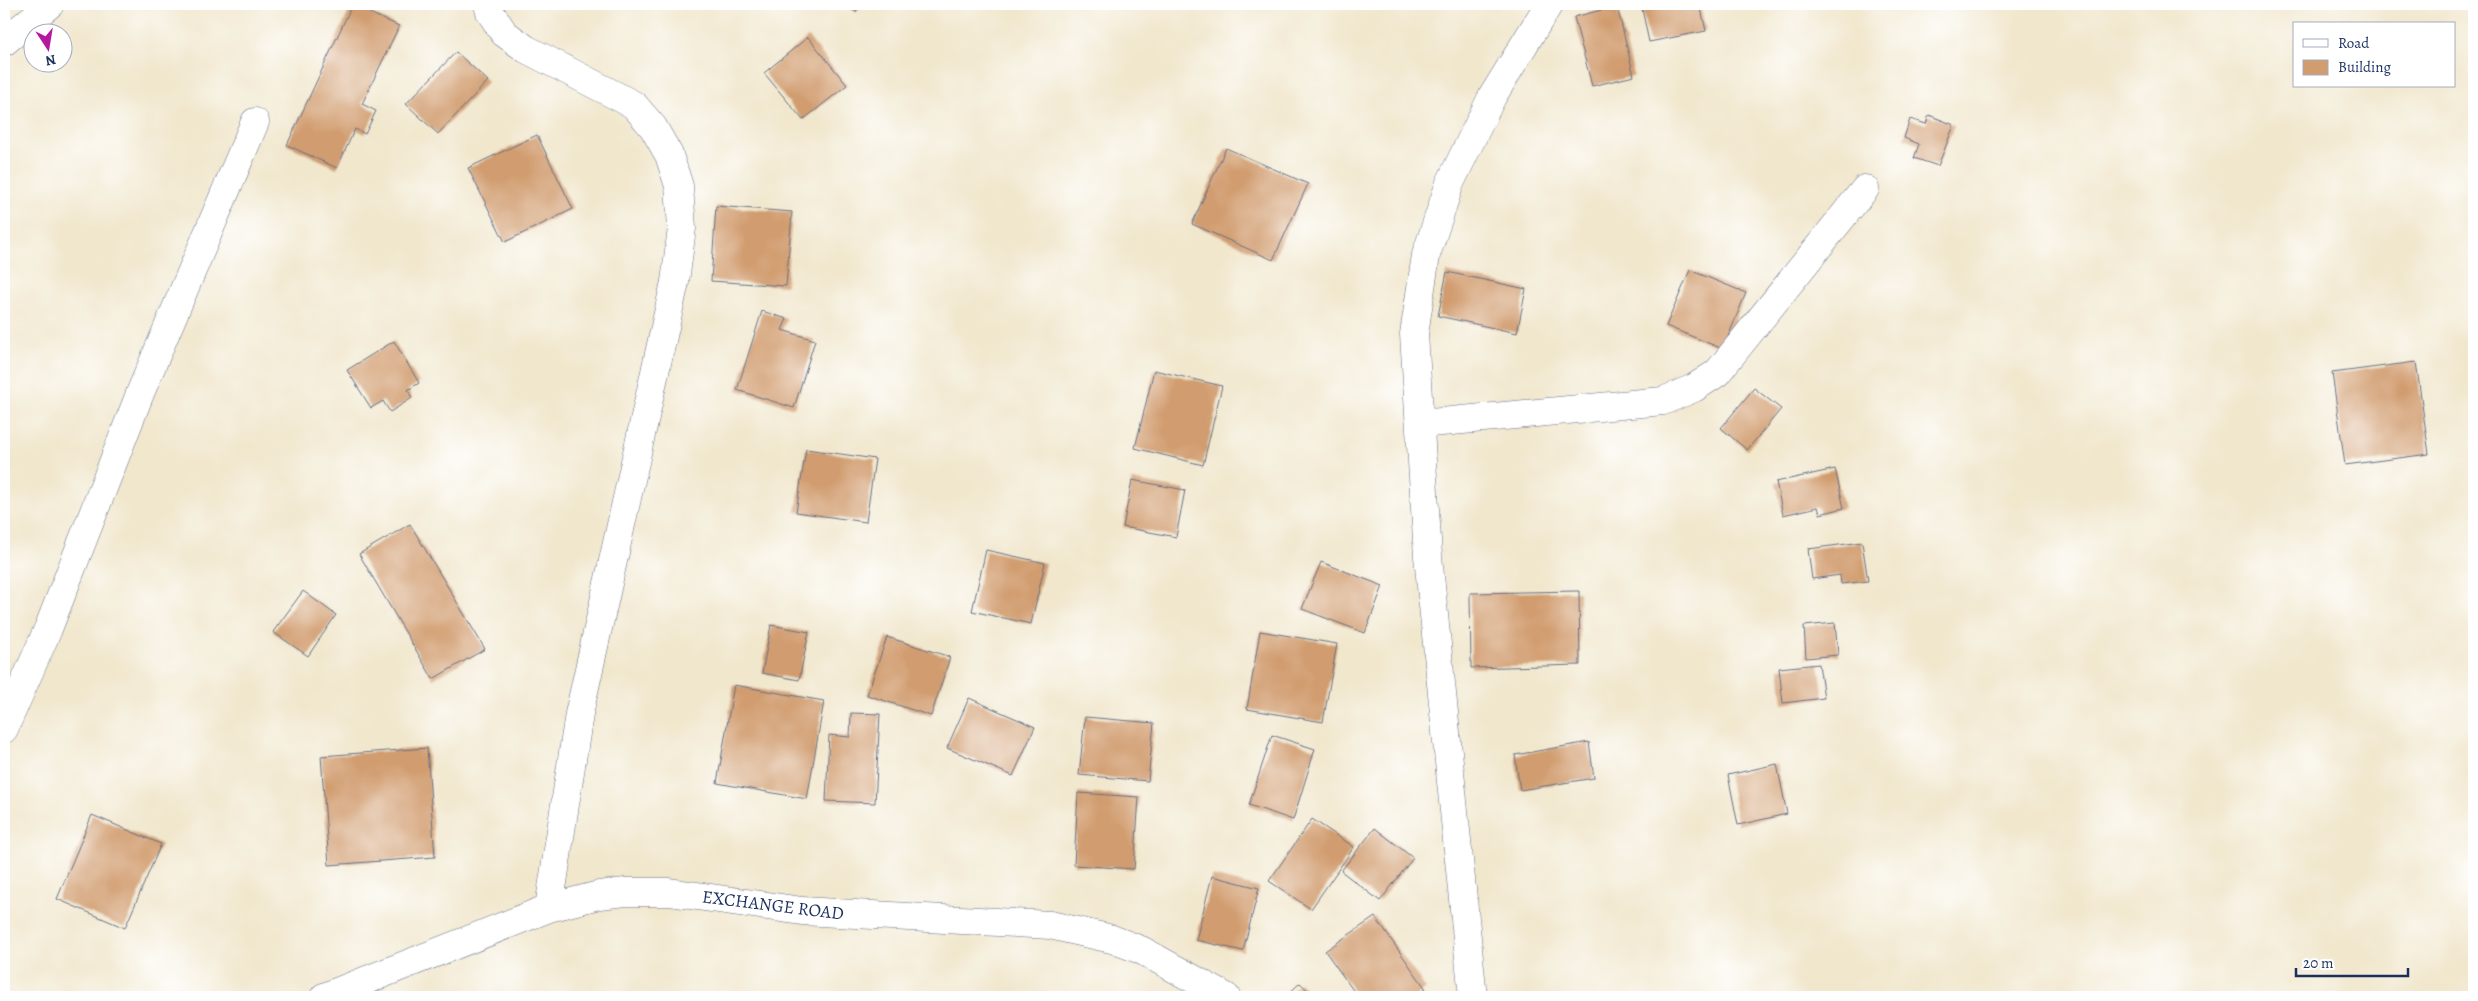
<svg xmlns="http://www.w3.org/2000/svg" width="2478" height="1001" font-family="Alegreya,serif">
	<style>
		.building { fill: #d19d6f }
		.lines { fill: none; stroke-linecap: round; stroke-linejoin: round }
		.street-casing { stroke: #666f85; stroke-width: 29 }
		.street { stroke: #fff; stroke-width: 28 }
		.labels { text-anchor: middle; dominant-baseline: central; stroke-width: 4; stroke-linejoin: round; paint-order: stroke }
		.street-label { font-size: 18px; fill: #1b2f5e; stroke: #fff }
	</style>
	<rect width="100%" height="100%" fill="#fff"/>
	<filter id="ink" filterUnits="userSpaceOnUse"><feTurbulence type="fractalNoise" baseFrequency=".02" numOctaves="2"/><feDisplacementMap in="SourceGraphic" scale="10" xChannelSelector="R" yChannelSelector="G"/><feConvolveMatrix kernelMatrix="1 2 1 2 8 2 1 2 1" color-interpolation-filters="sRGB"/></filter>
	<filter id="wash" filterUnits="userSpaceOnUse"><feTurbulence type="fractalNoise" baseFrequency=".0096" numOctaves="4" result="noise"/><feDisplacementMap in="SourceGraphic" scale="20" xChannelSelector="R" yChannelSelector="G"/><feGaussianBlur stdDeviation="1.12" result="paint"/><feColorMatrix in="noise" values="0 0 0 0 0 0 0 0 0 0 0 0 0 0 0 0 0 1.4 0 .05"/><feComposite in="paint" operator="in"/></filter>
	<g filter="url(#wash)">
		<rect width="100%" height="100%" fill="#f1e7cd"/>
		<g id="blocks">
			<path class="building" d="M843 4H861L856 12Z
				M1641 4H1700L1706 31 1649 42Z
				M352 5 399 26 362 104 376 111 365 134 355 129 337 168 287 145Z
				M1617 6 1634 76 1592 86 1574 17Z
				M808 37 847 85 803 120 764 73Z
				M456 52 488 81 438 134 406 104Z
				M1929 115 1954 125 1938 166 1914 158 1919 144 1904 138 1910 119 1926 124Z
				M537 135 573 209 505 242 468 168Z
				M1226 148 1308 184 1273 260 1192 224Z
				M716 206 792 212 786 286 711 281Z
				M1690 270 1746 293 1723 349 1666 326Z
				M1447 272 1526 289 1517 333 1438 316Z
				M762 311 787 319 782 330 815 340 794 408 737 390Z
				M394 341 419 383 408 390 412 398 390 412 383 401 371 408 347 370Z
				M2416 362 2429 454 2345 465 2332 373Z
				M1154 370 1222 386 1203 465 1135 448Z
				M1754 388 1781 409 1747 450 1721 428Z
				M806 449 875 459 866 522 796 512Z
				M1835 469 1844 508 1820 514 1818 507 1783 515 1776 482Z
				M1132 480 1185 490 1176 537 1123 527Z
				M410 524 485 649 433 679 359 554Z
				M1862 542 1868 581 1841 584 1840 575 1812 579 1808 549Z
				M986 550 1045 563 1031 624 972 611Z
				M1321 562 1383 586 1365 633 1302 609Z
				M303 591 336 615 308 656 273 632Z
				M1579 591 1580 665 1471 668 1470 593Z
				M1835 623 1838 655 1806 658 1804 626Z
				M771 625 809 632 799 680 762 673Z
				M1260 631 1337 644 1323 722 1247 709Z
				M887 637 950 657 931 716 867 695Z
				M1819 664 1824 698 1783 703 1779 668Z
				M734 685 824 701 807 799 717 783Z
				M969 698 1035 727 1013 776 947 748Z
				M851 713 880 714 875 803 826 801 829 735 850 737Z
				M1085 717 1154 723 1148 781 1079 775Z
				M2470 720H2474V740H2473Z
				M1272 735 1315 749 1293 820 1249 805Z
				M1589 742 1594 778 1520 790 1515 755Z
				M427 748 435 857 329 865 321 756Z
				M1777 764 1787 814 1738 825 1728 775Z
				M1078 793 1139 797 1134 869 1074 865Z
				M92 815 161 844 125 928 57 899Z
				M1312 819 1354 847 1311 909 1269 881Z
				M1375 828 1413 858 1380 901 1341 871Z
				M1212 876 1259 888 1243 951 1196 940Z
				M1375 917 1426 989 1415 997H1358L1325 951Z
				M1300 983 1315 997H1285Z"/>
		</g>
	</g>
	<g filter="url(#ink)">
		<use href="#blocks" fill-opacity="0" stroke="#666f85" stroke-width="1"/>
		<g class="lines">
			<g class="street-casing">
				<path id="street" d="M488 4 490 12 504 33 526 49 634 105 653 127 669 155 679 186 682 228 675 282 579 714 549 908
					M4 42 50 4
					M1420 424 1663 401 1694 388 1717 373 1865 189
					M4 729 48 629 141 391 255 122
					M324 997 549 908 599 895 626 892H669L802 911 1050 925 1112 939 1141 950 1226 997
					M1473 997 1428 556 1414 334 1426 255 1450 183 1492 97 1549 4"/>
			</g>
			<use href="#street" class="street"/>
		</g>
	</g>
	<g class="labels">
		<g class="street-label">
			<text transform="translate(773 905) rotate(7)">EXCHANGE ROAD</text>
		</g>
	</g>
	<rect width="2478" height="1001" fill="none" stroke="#fff" stroke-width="20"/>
	<rect x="2293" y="22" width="162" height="65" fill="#ffffff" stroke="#a4acbf"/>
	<rect x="2303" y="39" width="25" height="8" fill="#ffffff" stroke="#a4acbf"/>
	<text x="2338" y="48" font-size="15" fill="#1b2f5e">Road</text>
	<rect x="2303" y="60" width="25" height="15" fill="#d19d6f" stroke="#a4acbf"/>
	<text x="2338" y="72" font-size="15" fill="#1b2f5e">Building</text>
	<g transform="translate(48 48) rotate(168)"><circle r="24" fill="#ffffff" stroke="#a4acbf"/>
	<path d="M0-4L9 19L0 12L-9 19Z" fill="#b5179e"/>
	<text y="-8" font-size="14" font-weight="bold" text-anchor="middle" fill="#1b2f5e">N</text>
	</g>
	<path d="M2296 968v8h112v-8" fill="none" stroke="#1b2f5e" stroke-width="2.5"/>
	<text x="2303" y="968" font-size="15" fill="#1b2f5e" stroke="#ffffff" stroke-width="4" paint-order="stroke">20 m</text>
</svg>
